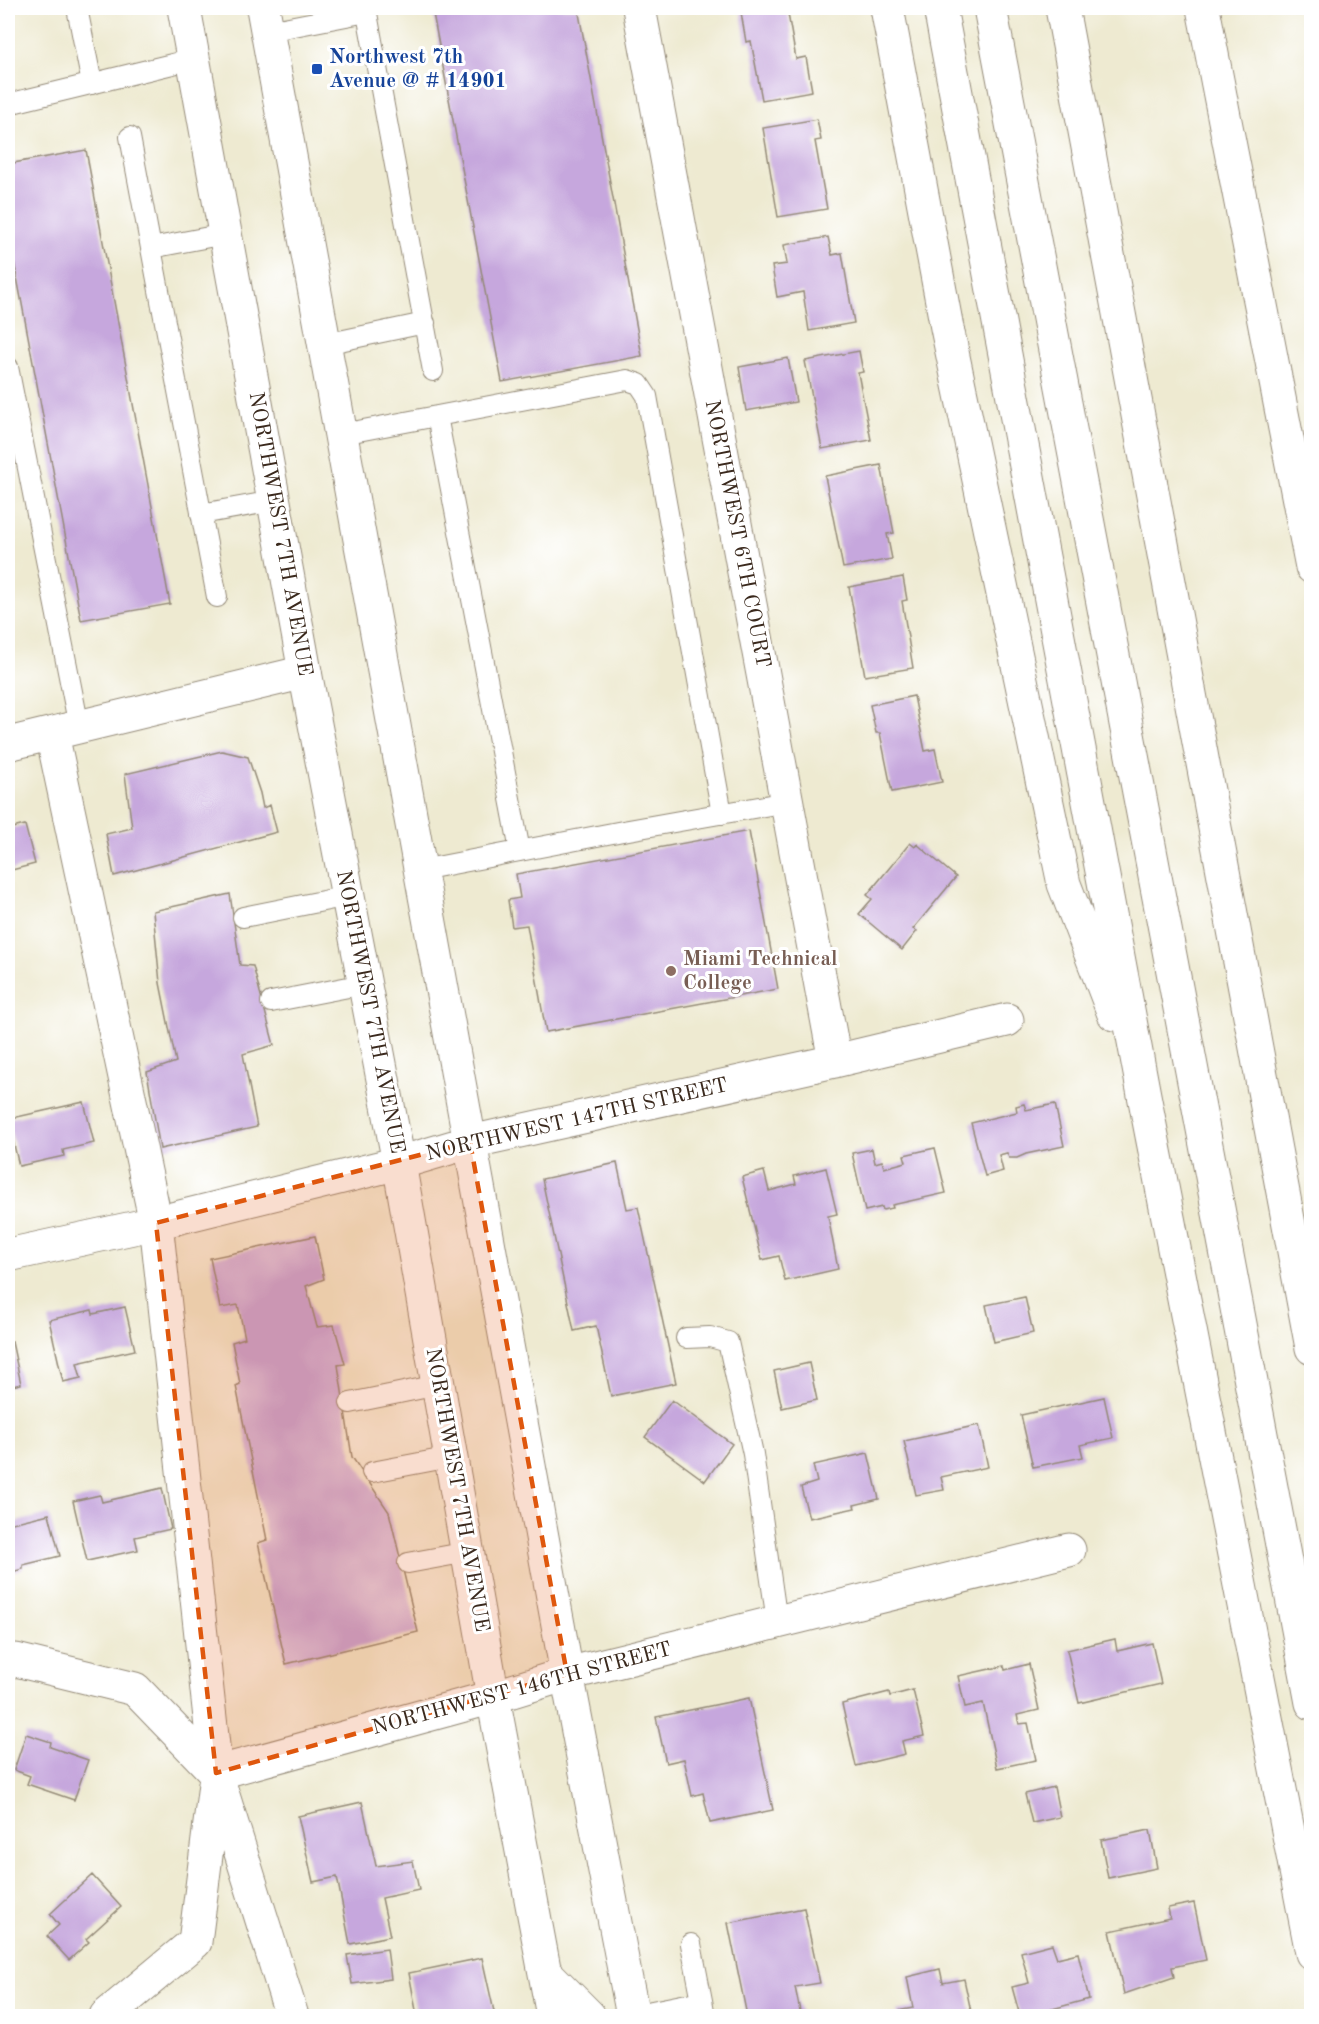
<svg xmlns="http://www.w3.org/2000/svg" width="1319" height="2024" font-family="'Old Standard TT',serif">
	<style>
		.building { fill: #c6a7dd }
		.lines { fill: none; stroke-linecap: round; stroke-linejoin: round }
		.service-casing { stroke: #948a78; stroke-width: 22 }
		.minor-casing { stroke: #948a78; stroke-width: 35 }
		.primary-casing { stroke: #948a78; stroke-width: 35 }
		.motorway-casing { stroke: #948a78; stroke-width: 35 }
		.service { stroke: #fff; stroke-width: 20 }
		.minor { stroke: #fff; stroke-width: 33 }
		.primary { stroke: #fff; stroke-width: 33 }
		.motorway { stroke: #fff; stroke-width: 33 }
		.marked { fill: #df570d; fill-opacity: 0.2; stroke: #df570d; stroke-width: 4.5; stroke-dasharray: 12 8; stroke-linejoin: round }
		.transit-dot { fill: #1a4fb4; stroke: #fff; stroke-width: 2 }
		.education-dot { fill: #8d6e63; stroke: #fff; stroke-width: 2 }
		.labels { text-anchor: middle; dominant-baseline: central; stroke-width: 6; stroke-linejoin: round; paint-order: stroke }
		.transit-label { font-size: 21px; font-weight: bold; fill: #164399; stroke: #fff; text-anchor: start }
		.street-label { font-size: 21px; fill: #3b2a1e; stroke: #fff }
		.education-label { font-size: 21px; font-weight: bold; fill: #785e54; stroke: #fff; text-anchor: start }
	</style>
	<rect width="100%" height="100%" fill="#fff"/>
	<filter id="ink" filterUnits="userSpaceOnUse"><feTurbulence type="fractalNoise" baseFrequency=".0167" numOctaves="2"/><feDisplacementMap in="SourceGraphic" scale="12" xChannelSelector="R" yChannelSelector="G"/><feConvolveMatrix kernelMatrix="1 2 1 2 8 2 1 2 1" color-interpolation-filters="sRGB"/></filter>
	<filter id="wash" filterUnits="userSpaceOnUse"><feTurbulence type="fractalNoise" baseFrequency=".008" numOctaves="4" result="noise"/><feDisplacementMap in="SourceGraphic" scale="24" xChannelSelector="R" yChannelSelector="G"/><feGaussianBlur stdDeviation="1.35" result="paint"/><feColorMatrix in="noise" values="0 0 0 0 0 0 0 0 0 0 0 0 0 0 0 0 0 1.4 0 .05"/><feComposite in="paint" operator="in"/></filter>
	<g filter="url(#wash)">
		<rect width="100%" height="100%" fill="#eeead1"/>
		<g id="blocks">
			<path class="building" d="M432 8H578L642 356 502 382Z
				M765 8H787L796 59 806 57 812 91 762 100 751 41 746 42 741 12Z
				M817 119 821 140 815 141 827 209 778 217 763 128Z
				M86 150 170 604 81 620 8 229V164Z
				M828 237 832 255 842 253 854 323 809 331 803 292 777 297 772 266 787 264 784 245Z
				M859 351 863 372 858 373 871 440 822 449 805 361Z
				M788 358 796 402 746 411 739 367Z
				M881 465 894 533 887 534 892 559 843 568 825 476Z
				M903 577 907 600 902 601 913 668 865 676 849 587Z
				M914 696 925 751 935 749 942 782 892 792 880 733H876L870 705Z
				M222 751 248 757 260 793 263 808 270 805 277 832 114 876 106 834 132 828 125 774Z
				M25 825 35 864 8 871V829Z
				M749 831 778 989 546 1032 527 925 512 927 508 900 520 898 516 874Z
				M910 843 915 847 917 844 956 877 913 929 917 931 902 950 859 914 872 899 867 895Z
				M230 894 240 965 253 966 274 1045 243 1054 257 1127 160 1149 147 1072 176 1062 160 983 153 911Z
				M84 1102 94 1143 63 1150 64 1156 19 1166 8 1119Z
				M1024 1104 1026 1110 1055 1104 1064 1146 1026 1154 1017 1158H1009L1007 1153 999 1155 1003 1171 985 1176 971 1123 1017 1112 1016 1106Z
				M935 1148 946 1193 892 1205 893 1208 883 1210 882 1207 865 1211 852 1153 872 1149 875 1163 882 1161 884 1168 906 1162 904 1155Z
				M617 1163 627 1209 638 1207 676 1383 611 1396 596 1326 574 1331 542 1179Z
				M826 1168 837 1214 828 1216 838 1269 785 1281 779 1256 762 1260 742 1177 764 1171 769 1191 796 1184 794 1176Z
				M315 1236 324 1279 306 1286 317 1327 334 1325 345 1364 338 1365 352 1457 389 1512 418 1632 286 1664 258 1543 267 1540 236 1386 240 1384 232 1342 245 1338 238 1305 220 1308 210 1258Z
				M1025 1297 1033 1333 994 1342 986 1305Z
				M125 1307 135 1350 77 1363 81 1378 63 1382 49 1320 92 1310 93 1314Z
				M12 1342 21 1384 8 1387V1343Z
				M809 1363 817 1400 782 1408 774 1371Z
				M1104 1397 1113 1438 1080 1445 1083 1457 1033 1467 1021 1415Z
				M672 1400 732 1444 705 1481 645 1437Z
				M979 1425 988 1467 941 1477 944 1490 916 1495 904 1441Z
				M868 1453 879 1499 854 1505 855 1508 809 1518 801 1487 817 1482 813 1465Z
				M162 1488 171 1529 135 1537 138 1550 87 1561 73 1501 100 1495 102 1502Z
				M49 1514 60 1556 23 1565V1569L8 1573V1524Z
				M1115 1639 1117 1651 1152 1643 1161 1684 1079 1703 1067 1650Z
				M1029 1664 1039 1710 1017 1715 1019 1724 1028 1723 1036 1760 997 1768 983 1703 965 1707 958 1676 1004 1666 1005 1670Z
				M913 1690 924 1736 902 1741 905 1754 856 1766 842 1704 889 1692 890 1696Z
				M749 1698 773 1810 710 1823 703 1793 692 1796 684 1759 666 1763 656 1717Z
				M26 1734 51 1742 50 1747 88 1760 74 1800 27 1784 30 1776 14 1770Z
				M1054 1787 1060 1817 1032 1823 1025 1794Z
				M362 1802 376 1866 413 1861 419 1890 382 1898 390 1936 350 1944 337 1877 313 1882 298 1816Z
				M1150 1830 1157 1868 1108 1878 1101 1840Z
				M92 1875 121 1907 86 1939 89 1942 69 1960 47 1936 59 1925 50 1914Z
				M1194 1903 1206 1960 1172 1967 1174 1977 1124 1994 1110 1931 1170 1918 1168 1908Z
				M804 1908 820 1983 795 1987 801 2016H747L728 1923Z
				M1052 1944 1057 1958 1078 1953 1089 1999 1027 2016H1020L1012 1987 1029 1983 1021 1952Z
				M387 1949 391 1979 352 1984 347 1955Z
				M482 1958 495 2016H417L409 1973Z
				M940 1969 943 1983 964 1979 972 2016H898L897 2011 913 2008 907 1977Z"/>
		</g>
	</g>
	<g filter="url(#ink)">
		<use href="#blocks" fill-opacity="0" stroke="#948a78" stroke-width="1.5"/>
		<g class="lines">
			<g class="service-casing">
				<path id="service" d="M77 8 92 84
					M366 8 433 371
					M268 31 367 12
					M8 104 193 59
					M130 137 217 597
					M151 248 225 234
					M325 344 425 323
					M8 367 79 727
					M437 416 520 851
					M342 434 627 380 639 384 647 396 722 814
					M201 514 274 501
					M421 870 623 831 787 802
					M243 917 348 896
					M271 1002 364 984
					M686 1338 710 1337 728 1342 753 1454 777 1622
					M350 1403 438 1385
					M372 1472 451 1457
					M408 1563 468 1552
					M691 1944 705 2016
					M632 2015 702 2001"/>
			</g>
			<g class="minor-casing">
				<path id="minor" d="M639 8 835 1061
					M52 734 156 1223 216 1773 292 2016
					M8 744 305 672
					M8 1255 156 1223 399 1163 470 1142 835 1061 1007 1020
					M8 1662 16 1660 135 1689 216 1773 493 1697 567 1674 1069 1550
					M106 2016 195 1942 215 1784"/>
			</g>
			<g class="primary-casing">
				<path id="primary" d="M184 8 305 672 399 1163 493 1697 553 2016
					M263 8 567 1674 633 2016
					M545 1972 589 2016"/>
			</g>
			<g class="motorway-casing">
				<path id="motorway" d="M887 8 947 328 1064 884 1114 1014
					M940 8 1144 1095 1312 1953
					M990 8 1312 1703
					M1062 8 1312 1348
					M1203 8 1312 567"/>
			</g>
			<use href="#service" class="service"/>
			<use href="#minor" class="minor"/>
			<use href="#primary" class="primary"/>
			<use href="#motorway" class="motorway"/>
		</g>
	</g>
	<path class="marked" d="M470 1142 567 1674 216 1773 156 1223Z"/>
	<rect class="transit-dot" x="311" y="63" width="12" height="12" rx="3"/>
	<circle class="education-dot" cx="671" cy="971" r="6"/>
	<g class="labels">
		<g class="transit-label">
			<text x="329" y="57">Northwest 7th<tspan x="329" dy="24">Avenue @ # 14901</tspan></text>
		</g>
		<g class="street-label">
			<text transform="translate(280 534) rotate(80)">NORTHWEST 7TH AVENUE</text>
			<text transform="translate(737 534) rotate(79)">NORTHWEST 6TH COURT</text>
			<text transform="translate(370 1012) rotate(79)">NORTHWEST 7TH AVENUE</text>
			<text transform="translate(577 1120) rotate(-13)">NORTHWEST 147TH STREET</text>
			<text transform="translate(457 1490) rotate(80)">NORTHWEST 7TH AVENUE</text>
			<text transform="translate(522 1689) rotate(-15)">NORTHWEST 146TH STREET</text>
		</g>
		<g class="education-label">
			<text x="683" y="959">Miami Technical<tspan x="683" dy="24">College</tspan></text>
		</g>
	</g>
	<rect width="1319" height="2024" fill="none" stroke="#fff" stroke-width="30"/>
</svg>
